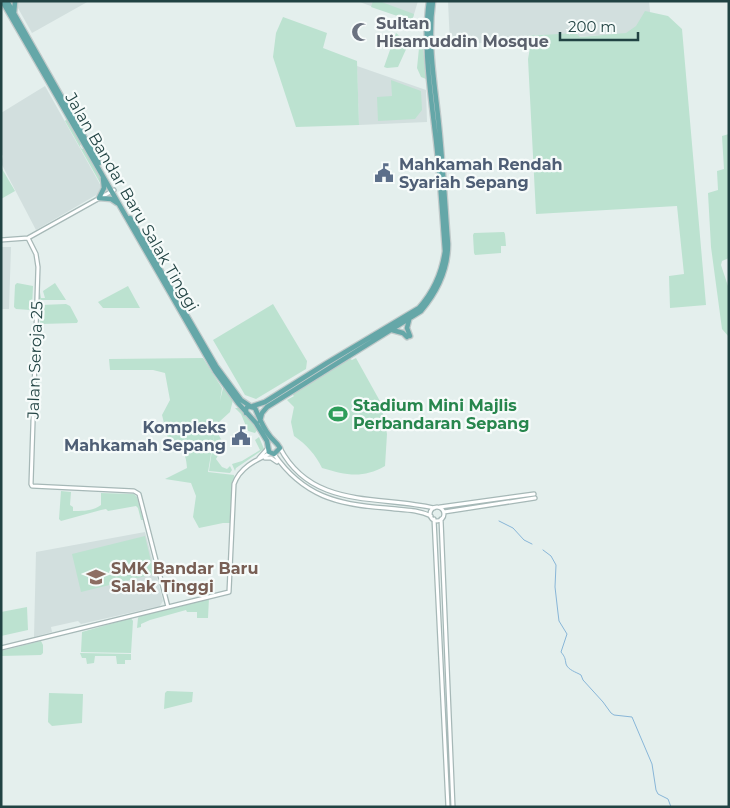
<svg xmlns="http://www.w3.org/2000/svg" width="730" height="808" font-family="Montserrat,sans-serif">
	<style>
		.built { fill: #d2dfde }
		.green { fill: #bce2d0 }
		.lines { fill: none; stroke-linecap: round; stroke-linejoin: round }
		.stream { stroke: #88b6d8; stroke-width: 1 }
		.minor-casing { stroke: #a6b8b7; stroke-width: 5.5 }
		.major-casing { stroke: #c1caca; stroke-width: 7 }
		.minor { stroke: #fff; stroke-width: 3 }
		.major { stroke: #65a7a8; stroke-width: 4.5 }
		.labels { text-anchor: middle; dominant-baseline: central; stroke-width: 4.5; stroke-linejoin: round; paint-order: stroke }
		.worship-label { font-size: 16px; font-weight: bold; fill: #5b616d; stroke: #f6fbfa; text-anchor: start }
		.service-label { font-size: 16px; font-weight: bold; fill: #4e5e75; stroke: #f6fbfa; text-anchor: start }
		.street-label { font-size: 16px; fill: #214343; stroke: #f6fbfa }
		.leisure-label { font-size: 16px; font-weight: bold; fill: #27864d; stroke: #f6fbfa; text-anchor: start }
		.education-label { font-size: 16px; font-weight: bold; fill: #785e54; stroke: #f6fbfa; text-anchor: start }
	</style>
	<rect width="100%" height="100%" fill="#e4efed"/>
	<path class="built" d="M14 1H89L32 33Z
		M357 1H418L412 21Z
		M448 1H649L652 32 450 45Z
		M357 66 426 90 427 122 359 125Z
		M45 86 101 186 98 194 36 230 1 163 3 156 1 153V113Z
		M1 247H11L9 309H1Z
		M145 532 163 601 160 606 81 624 78 621 51 627 52 632 34 637 36 552Z"/>
	<path class="green" d="M373 1H379L414 14 412 21 371 7Z
		M645 11 668 16 682 29 706 305 670 308 669 276 684 274 677 206 536 214 528 59 530 48 525 36 576 33 580 37 626 33 636 26Z
		M283 17 327 33 323 48 357 61 359 125 296 127 273 57 276 33Z
		M396 33 407 42 423 46 426 79 421 77 417 68 419 48 408 45 398 67 387 68 384 67Z
		M391 80 421 91 422 110 415 119 378 121 377 97 392 96Z
		M66 120 69 121 82 142 80 146 82 149 85 148C92 160 102 174 103 188L65 121Z
		M729 134V258L722 261 721 265 729 289V337L722 329 711 247 708 193 718 190 717 171 724 169 722 136Z
		M1 167 15 191 1 199Z
		M504 232 505 234 506 246H501V253L475 255 474 253 473 235 474 233Z
		M17 283 33 286 32 308 30 310 16 309 14 307 15 285Z
		M55 283 66 300H38L40 292 41 298H45L43 291Z
		M128 286 140 308H103L98 302Z
		M66 304 70 306 78 321 77 323 40 324 41 305Z
		M273 304 307 361 306 369 256 399 245 395 213 340Z
		M203 358 222 388 220 401 224 384 233 400 230 412 219 422 218 434 221 439 216 445 220 452 216 459 222 467 227 469 230 466 232 470 230 473 209 471 215 430 208 472 234 475 232 523H223L199 528 193 517 196 496 191 483 165 479 187 468C186 447 179 454 170 443 167 438 164 422 162 415L170 400 165 373 153 370H110L109 359Z
		M349 358 352 360 356 358 381 403 387 434 385 466C362 479 346 475 322 468 316 455 306 444 294 436L291 422 294 407 287 400 294 396 291 393Z
		M235 408H240L258 429 255 433 248 431 241 414Z
		M259 437 264 449 236 468 235 471 232 464 242 461 260 450 255 440Z
		M61 491 71 492 70 505 73 507V511C83 511 93 511 101 505V493L134 494 137 497 143 520H141L138 508 136 506 108 511 106 509 101 510 61 521 59 519Z
		M145 536 154 574 81 592 72 554Z
		M209 598 208 618H197V612H187L186 610 150 620 141 624V627L137 628 138 618 140 615Z
		M27 607 28 630 1 636V612Z
		M131 618 133 621 131 653 81 652 82 632Z
		M41 641 43 645V653L41 655 1 656V651Z
		M80 653 131 654V660H125V664H117L116 656H95L94 663 87 664 86 658H82Z
		M167 691 193 692 192 702 164 709 165 693Z
		M49 693 83 694 82 723 52 726 48 722Z"/>
	<g class="lines">
		<path class="stream" d="M499 521 513 528 524 540 532 544
			M543 550 551 556 556 565 555 587 558 613 559 621 567 634 561 652C565 657 565 658 566 664 568 670 576 672 581 675L583 680 603 702 611 713 614 715 632 717 652 764 656 790 658 794 668 799 671 807"/>
		<g class="minor-casing">
			<path id="minor" d="M28 238 36 254 38 267 31 484 32 486 134 491 139 494 168 607
				M1 240 28 238 114 190
				M280 448C312 509 377 495 434 508
				M274 454C303 496 338 505 386 508 401 510 417 509 431 516
				M259 458 268 448
				M265 458H271L277 462
				M440 507 534 494
				M430 514a7 7 0 1 1 14 0a7 7 0 1 1-14 0Z
				M444 512 535 498
				M434 519 448 807
				M441 519 453 807
				M1 648 229 592 234 484C240 467 256 460 271 453"/>
		</g>
		<g class="major-casing">
			<path id="major" d="M2 1 215 371 238 403 256 423 267 441 269 452 274 454 280 448C277 442 272 440 269 435 262 426 259 417 255 408L248 406 246 409V413
				M7 1 99 163
				M14 13 15 2
				M99 198 111 199 117 203
				M99 198 104 188 103 178
				M130 218 216 366 241 400 250 406
				M409 320 407 328 410 336
				M392 330 403 333 407 337
				M253 406 265 402 327 363 419 308C434 291 442 273 445 251 442 211 440 171 435 132 430 88 423 45 429 1
				M260 421 262 413 267 407 421 311C437 292 448 271 448 244 445 205 443 166 439 126 435 84 427 44 433 1"/>
		</g>
		<use href="#minor" class="minor"/>
		<use href="#major" class="major"/>
	</g>
	<defs>
		<g id="mosque-bare" transform="scale(1.5)"><path d="M3.5-4.9A6 6 0 1 0 3.5 4.9A5 5 0 1 1 3.5-4.9Z" fill="#6b7280" stroke="#f6fbfa" stroke-width="2.5" paint-order="stroke"/></g>
		<g id="civic-bare" transform="scale(1.5)"><path d="M-.6-6.5H3V-4.5H.6V-3L4-1V1h2V6H-6V1h2V-1L-.6-3ZM-1.2 2.5V6h2.4V2.5Z" fill="#5c6f8a" stroke="#f6fbfa" stroke-width="2.5" paint-order="stroke"/></g>
		<g id="stadium-bare" transform="scale(1.5)"><path d="M0-5a6.5 5 0 1 0 0 10a6.5 5 0 1 0 0-10ZM-3.5-1.8h7v3.6h-7Z" fill="#2e9e5b" stroke="#f6fbfa" stroke-width="2.5" paint-order="stroke"/></g>
		<g id="school-bare" transform="scale(1.5)"><path d="M0-5L7-2L0 1L-7-2ZM-4 1L0 2.5L4 1V4Q0 6-4 4Z" fill="#8d6e63" stroke="#f6fbfa" stroke-width="2.5" paint-order="stroke"/></g>
	</defs>
	<g fill-rule="evenodd">
		<use href="#mosque-bare" x="361" y="32"/>
		<use href="#civic-bare" x="384" y="173"/>
		<use href="#stadium-bare" x="338" y="414"/>
		<use href="#civic-bare" x="241" y="436"/>
		<use href="#school-bare" x="96" y="577"/>
	</g>
	<g class="labels">
		<g class="worship-label">
			<text x="376" y="23">Sultan<tspan x="376" dy="18">Hisamuddin Mosque</tspan></text>
		</g>
		<g class="service-label">
			<text x="399" y="164">Mahkamah Rendah<tspan x="399" dy="18">Syariah Sepang</tspan></text>
			<text x="226" y="427" text-anchor="end">Kompleks<tspan x="226" dy="18">Mahkamah Sepang</tspan></text>
		</g>
		<g class="street-label">
			<text transform="translate(132 202) rotate(60)">Jalan Bandar Baru Salak Tinggi</text>
			<text transform="translate(35 360) rotate(-88)">Jalan Seroja 25</text>
		</g>
		<g class="leisure-label">
			<text x="353" y="405">Stadium Mini Majlis<tspan x="353" dy="18">Perbandaran Sepang</tspan></text>
		</g>
		<g class="education-label">
			<text x="111" y="568">SMK Bandar Baru<tspan x="111" dy="18">Salak Tinggi</tspan></text>
		</g>
	</g>
	<rect width="730" height="808" fill="none" stroke="#214343" stroke-width="5"/>
	<path d="M560 32v8h78v-8" fill="none" stroke="#214343" stroke-width="2.5"/>
	<text x="568" y="32" font-size="15" fill="#214343" stroke="#f6fbfa" stroke-width="4" paint-order="stroke">200 m</text>
</svg>
